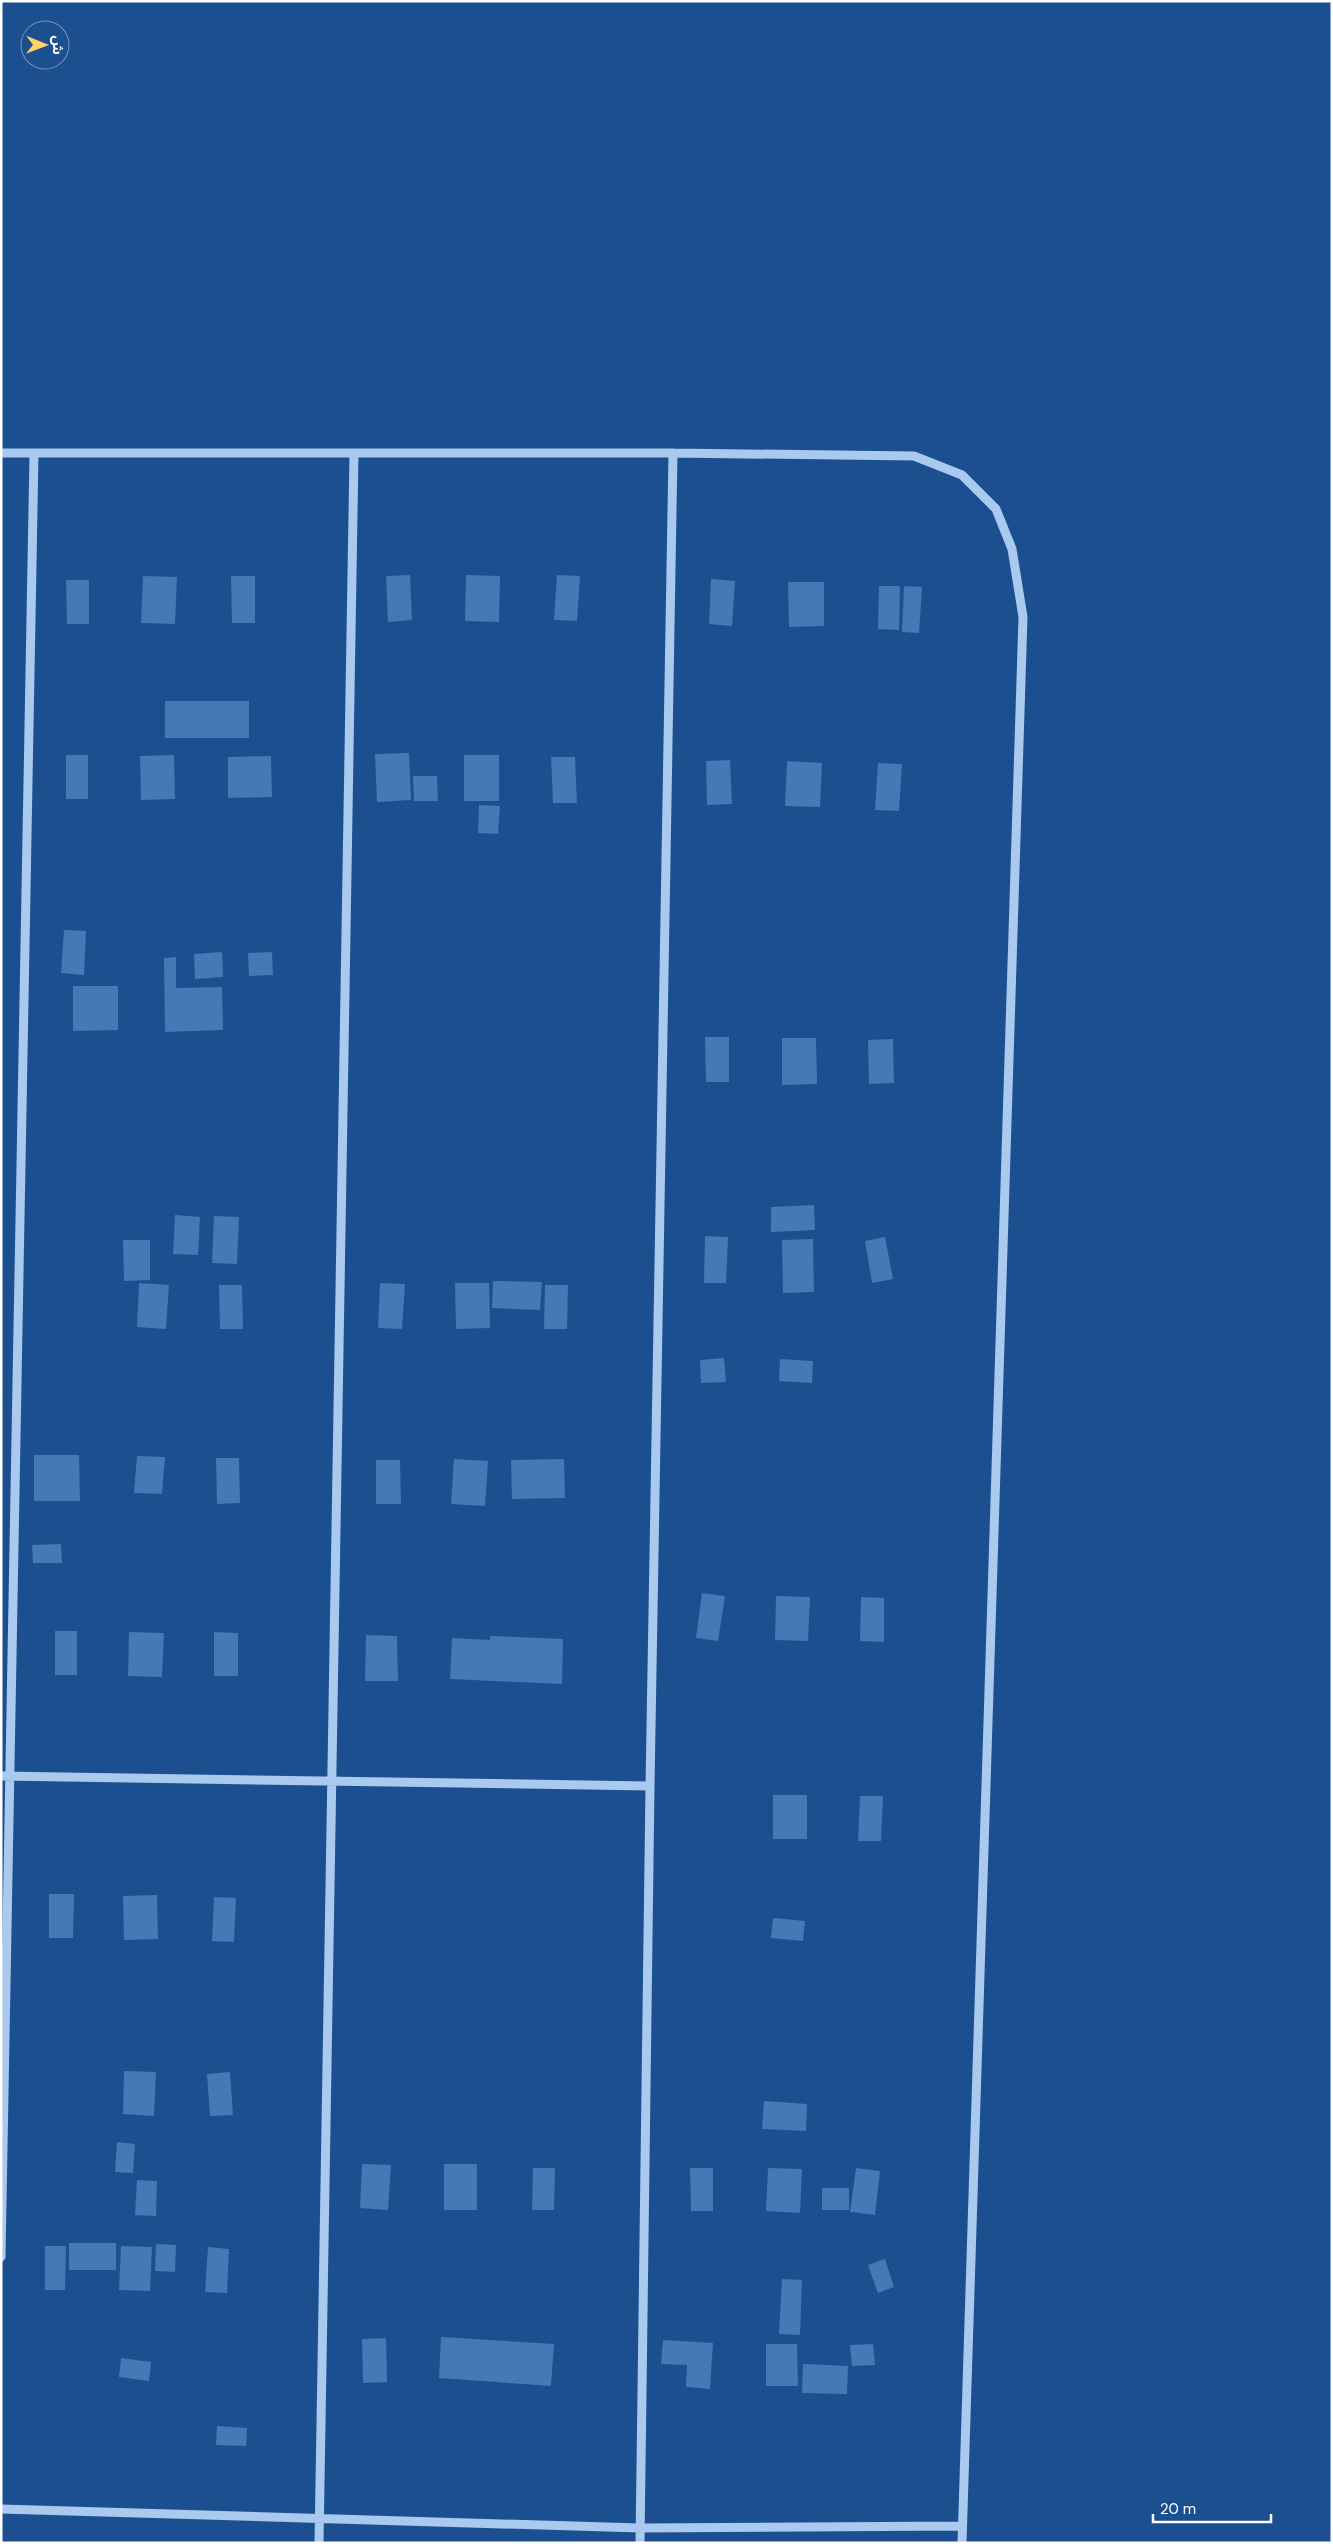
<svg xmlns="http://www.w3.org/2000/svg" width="1333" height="2544" font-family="'DM Sans','Noto Sans Arabic',sans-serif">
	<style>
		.building { fill: #4478b7 }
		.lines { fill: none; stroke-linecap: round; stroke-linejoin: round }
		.minor { stroke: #a9c9ee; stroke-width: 9 }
	</style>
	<rect width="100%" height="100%" fill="#1b4f8f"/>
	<path class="building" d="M410 575 412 620 388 622 386 576Z
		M466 575 500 576 499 622 465 621Z
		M557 575 580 576 577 621 554 620Z
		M143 576 177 577 175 624 141 623Z
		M231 576H255V623H232Z
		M711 579 735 581 732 626 709 624Z
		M66 580H89V624H67Z
		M788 582H824V626L789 627Z
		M879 586H900L899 630 878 629Z
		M904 586 922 587 919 633 902 632Z
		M165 701H249V738H165Z
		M409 753 411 800 377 802 375 754Z
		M66 755H88V799H66Z
		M174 755 175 799 141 800 140 756Z
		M464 755H499V801H464Z
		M271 756 272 797 228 798V757Z
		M551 757H575L577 803H553Z
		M730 760 732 804 707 805 706 761Z
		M787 761 822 763 820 807 785 806Z
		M878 763 902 764 899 811 875 810Z
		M413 776H437L438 801H414Z
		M479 805 500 806 498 834 478 833Z
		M64 930 86 931 84 975 61 973Z
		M222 952 223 977 195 979 194 954Z
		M272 952 273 975 249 976 248 953Z
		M176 957V988L222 987 223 1030 165 1032 164 958Z
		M73 986H118V1030L73 1031Z
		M705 1037H729V1082H706Z
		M782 1038H816L817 1084 782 1085Z
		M893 1039 894 1083 869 1084 868 1040Z
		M814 1205 815 1230 771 1232V1207Z
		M175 1215 200 1217 198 1255 173 1254Z
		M214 1216 239 1217 237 1264 212 1263Z
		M705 1236 728 1237 726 1283H704Z
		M885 1237 893 1279 872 1283 865 1241Z
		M813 1239 814 1292 783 1293 782 1240Z
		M123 1240H150V1280L124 1281Z
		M493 1281 542 1282 540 1310 492 1308Z
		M139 1283 169 1285 166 1329 137 1327Z
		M380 1283 405 1284 402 1329 378 1328Z
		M455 1283H489L490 1328 456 1329Z
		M219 1285H242L243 1329H220Z
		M545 1285H568L567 1329H544Z
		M724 1358 726 1382 701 1383 700 1360Z
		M780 1359 813 1361 812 1383 779 1381Z
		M34 1455H79L80 1501H34Z
		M137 1456 165 1457 162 1494 134 1493Z
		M216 1458H239L240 1503 217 1504Z
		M454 1459 488 1461 485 1506 451 1504Z
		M564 1459 565 1498 512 1499 511 1460Z
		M376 1460H400L401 1504H376Z
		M61 1544 62 1563H33L32 1545Z
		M702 1593 725 1596 718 1641 696 1638Z
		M776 1596 810 1597 808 1641 775 1640Z
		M861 1597 884 1598V1642L860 1641Z
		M55 1631H77V1675H55Z
		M129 1632 164 1633 162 1677 128 1676Z
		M214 1632 238 1633V1676H214Z
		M366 1635 397 1636 398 1681H365Z
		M490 1636 563 1639 562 1684 450 1679 452 1638 490 1640Z
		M773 1795H807V1839H773Z
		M860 1796H883L881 1841H858Z
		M49 1894H74L73 1938H49Z
		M157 1895 158 1939 124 1940 123 1896Z
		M214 1897 236 1898 234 1942 212 1941Z
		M773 1918 805 1921 803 1941 771 1938Z
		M124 2071 156 2072 154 2116 123 2114Z
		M230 2072 233 2115 210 2116 207 2074Z
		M764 2101 807 2104 806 2131 762 2129Z
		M117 2142 135 2144 133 2173 115 2172Z
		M362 2164 391 2165 388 2210 360 2208Z
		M444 2164H477V2210H444Z
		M533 2168H555L554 2210H532Z
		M690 2168H713V2211H691Z
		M768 2168 802 2169 800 2213 766 2211Z
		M856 2168 880 2171 875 2215 850 2212Z
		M137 2180 157 2181 156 2216 135 2215Z
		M822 2188H849V2210H822Z
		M69 2243H116V2270H69Z
		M156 2244 176 2245 175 2272 155 2271Z
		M45 2246H66L65 2290H45Z
		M121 2246 152 2247 150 2291 119 2290Z
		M208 2247 229 2249 227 2293 205 2292Z
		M885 2259 894 2287 878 2293 868 2265Z
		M782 2279 802 2280 800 2335 779 2334Z
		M441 2337 554 2344 551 2386 439 2378Z
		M386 2338 387 2382 363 2383 362 2339Z
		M663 2340 713 2343 710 2389 686 2387 687 2365 661 2364Z
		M766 2344H797L798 2386H766Z
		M873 2344 875 2365 852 2366 850 2345Z
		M121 2358 151 2362 149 2381 119 2377Z
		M803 2364 848 2366 847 2394 802 2393Z
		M217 2426 247 2428 246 2446 216 2445Z"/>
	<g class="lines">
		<path class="minor" d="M1 453H673L914 456 962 475 996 509 1012 549 1023 617 962 2543
			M1 1776 650 1786
			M1 2257 34 454
			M1 2509 640 2528 962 2526
			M319 2543 354 455
			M640 2543 650 1786 673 453"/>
	</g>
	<rect width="1333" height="2544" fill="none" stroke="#ffffff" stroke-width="5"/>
	<g transform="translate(45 45) rotate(91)"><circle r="24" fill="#1b4f8f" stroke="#7695bc"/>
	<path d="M0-4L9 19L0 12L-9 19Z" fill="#ffd166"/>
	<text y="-8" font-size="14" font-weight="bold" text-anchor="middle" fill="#ffffff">ش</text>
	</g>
	<path d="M1153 2514v8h118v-8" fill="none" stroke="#ffffff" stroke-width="2.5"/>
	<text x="1160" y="2514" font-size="15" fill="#ffffff" stroke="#1b4f8f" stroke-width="4" paint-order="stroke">20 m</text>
</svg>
